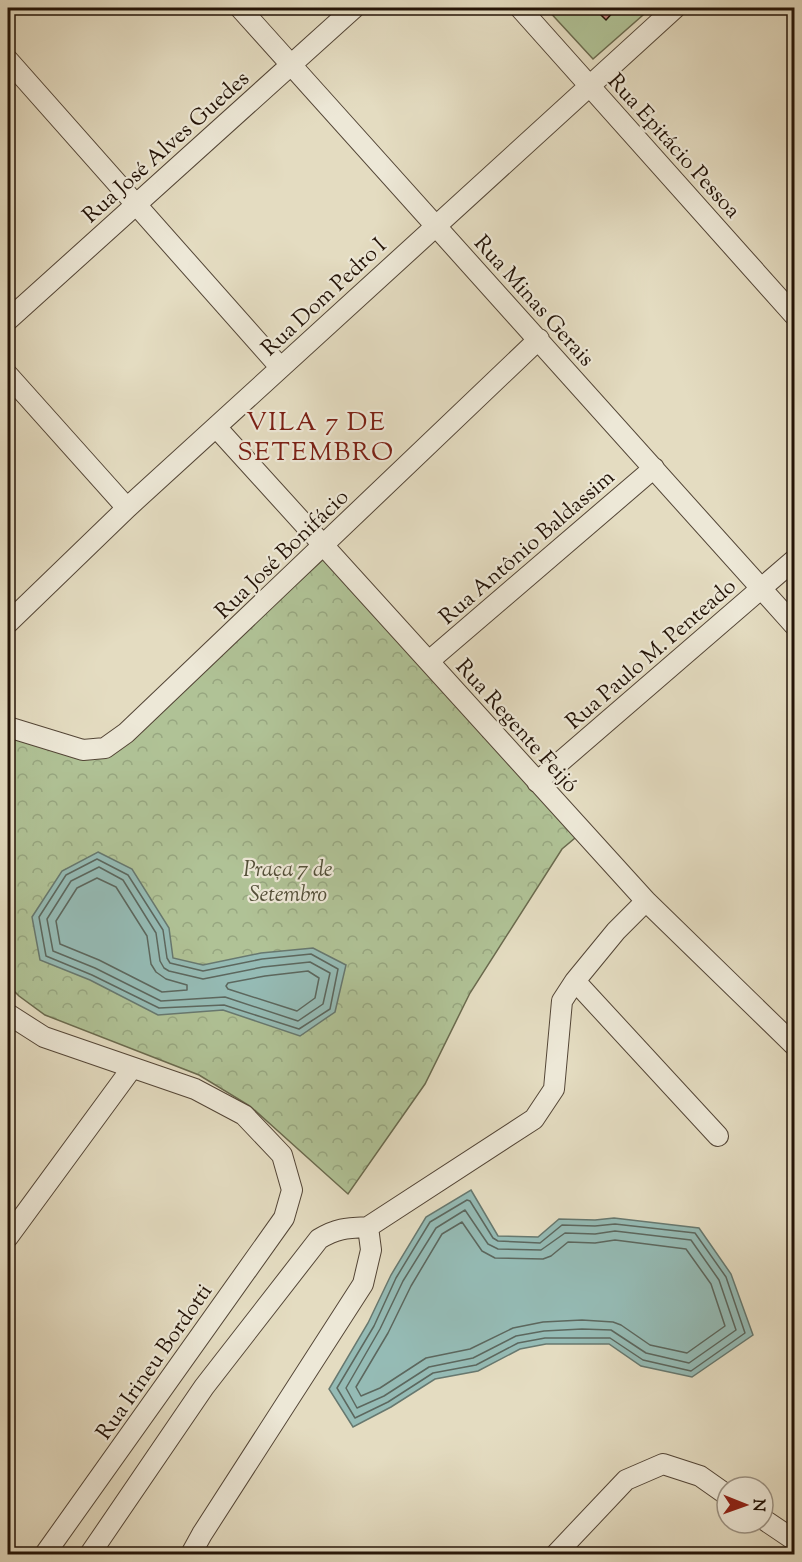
<svg xmlns="http://www.w3.org/2000/svg" width="802" height="1562" font-family="'Sorts Mill Goudy',serif">
	<style>
		.park { fill: url(#park-crowns); stroke: #6a6a4e; stroke-width: 1.5 }
		.pitch { fill: #b0c296; stroke: #6a6a4e; stroke-width: 1.5 }
		.water { fill: #95bbb5; stroke: #67786f; stroke-width: 1.5 }
		.lines { fill: none; stroke-linecap: round; stroke-linejoin: round }
		.shore { stroke: #5c675e; stroke-width: 1.5 }
		.minor-casing { stroke: #534536; stroke-width: 22 }
		.minor { stroke: #ede8d7; stroke-width: 20 }
		.wall { fill: #bf877f; stroke: #231307; stroke-width: 1.5 }
		.labels { text-anchor: middle; stroke-width: 4.5; stroke-linejoin: round; paint-order: stroke }
		.street-label { font-size: 22px; fill: #231307; stroke: #ede8d7 }
		.park-label { font-size: 22px; font-style: italic; fill: #545039; stroke: #ede8d7 }
		.quarter-label { font-size: 26px; letter-spacing: 1.5px; fill: #7a1f14; stroke: #ede8d7 }
	</style>
	<defs>
		<pattern id="park-crowns" width="20" height="18" patternUnits="userSpaceOnUse" patternTransform="scale(1.5)"><rect width="20" height="18" fill="#b0c296"/><path d="M2 6a3 3 0 1 1 6 0M12 15a3 3 0 1 1 6 0" fill="none" stroke="#97a680"/></pattern>
	</defs>
	<rect width="100%" height="100%" fill="#e4dcc1"/>
	<filter id="stains"><feTurbulence type="fractalNoise" baseFrequency=".00333" numOctaves="4"/><feColorMatrix values="0 0 0 0 .2 0 0 0 0 .09 0 0 0 0 .02 0 0 0 .5 -.17"/></filter>
	<radialGradient id="worn" r=".72"><stop offset=".6" stop-color="#630" stop-opacity="0"/><stop offset="1" stop-color="#630" stop-opacity=".3"/></radialGradient>
	<path class="park" d="M327 556 581 833 562 849 470 993 425 1084 348 1194 250 1106 199 1075 45 1015 19 996 8 985V734L70 754 128 738Z"/>
	<path class="pitch" d="M546 8H651L593 59Z"/>
	<path class="water" d="M98 852 132 869 169 928 173 958 203 965 261 953 313 948 346 965 335 1012 300 1036 223 1010 158 1015 90 980 40 960 32 917 62 871Z
		M471 1190 498 1236 538 1237 559 1219 595 1220 614 1218 699 1228 731 1274 753 1335 692 1377 641 1366 609 1344H546L520 1349 478 1371 435 1379 391 1407 353 1427 329 1389 368 1323 391 1275 426 1217Z"/>
	<g class="lines">
		<path class="shore" d="M97 859 128 875 163 930 167 958 170 963 203 971 262 959 311 954 338 969 330 1009 299 1029 224 1005 159 1008 92 975 46 956 39 917 66 875Z
			M99 867 123 880 156 933 160 961 164 968 169 971 203 979 263 967 310 962 330 973 323 1004 298 1021 225 997 161 1001 95 968 53 951 47 919 71 881Z
			M97 878 116 887 147 936 151 964 156 972 166 979 187 985V990L162 992 99 960 60 944 56 921 77 888Z
			M308 971 319 978 315 998 297 1011 228 989 226 986 228 983 265 976Z
			M467 1200 470 1201 493 1238 498 1241 540 1243 562 1225 595 1226 615 1224 695 1233 726 1277 745 1333 691 1371 643 1360 610 1338H545L518 1343 476 1365 433 1373 388 1402 355 1418 337 1388 374 1326 396 1278 430 1222Z
			M465 1210 488 1244 498 1249 541 1250 565 1233 595 1234 615 1231 691 1240 719 1280 736 1330 689 1363 646 1353 611 1330 582 1329 544 1331 516 1336 473 1358 429 1367 384 1396 357 1408 346 1388 380 1329 403 1281 436 1228Z
			M462 1222 482 1251 495 1258 543 1259 551 1256 568 1242 595 1243 615 1240 686 1249 711 1284 725 1326 687 1353 650 1345 621 1325 613 1322 582 1320 543 1322 513 1328 470 1349 426 1358 380 1388 361 1396 356 1387 388 1333 411 1286 442 1234Z"/>
		<defs>
			<path id="minor" d="M240 8 794 625
				M520 8 794 315
				M8 60 280 367
				M8 320 354 8
				M8 375 127 508
				M216 427 646 901 794 1045
				M8 623 127 508 675 8
				M429 661 654 468
				M8 727 83 750 105 748 126 733 539 339
				M537 782 794 560
				M575 981 718 1136
				M8 1014 44 1037 195 1089 244 1115 282 1155 292 1190 284 1218 45 1554
				M8 1237 132 1068
				M763 1519 794 1540
				M90 1554 204 1387 319 1239C337 1228 347 1228 368 1227L534 1119 554 1089 562 1001 575 981 616 931 646 901
				M191 1554 202 1534 363 1284 371 1250 368 1227
				M556 1554 626 1480 663 1464 700 1476 727 1495"/>
		</defs>
		<use href="#minor" class="minor-casing"/>
		<use href="#minor" class="minor"/>
	</g>
	<path class="wall" d="M594 8H617L606 20Z"/>
	<g class="labels">
		<g class="street-label">
			<text transform="translate(675 145) rotate(48)" y="8">Rua Epitácio Pessoa</text>
			<text transform="translate(165 146) rotate(-42)" y="8">Rua José Alves Guedes</text>
			<text transform="translate(323 296) rotate(-43)" y="8">Rua Dom Pedro I</text>
			<text transform="translate(535 300) rotate(48)" y="8">Rua Minas Gerais</text>
			<text transform="translate(526 546) rotate(-41)" y="8">Rua Antônio Baldassim</text>
			<text transform="translate(281 553) rotate(-44)" y="8">Rua José Bonifácio</text>
			<text transform="translate(650 653) rotate(-41)" y="8">Rua Paulo M. Penteado</text>
			<text transform="translate(518 725) rotate(48)" y="8">Rua Regente Feijó</text>
			<text transform="translate(153 1361) rotate(-55)" y="8">Rua Irineu Bordotti</text>
		</g>
		<g class="park-label">
			<text x="288" y="876">Praça 7 de<tspan x="288" dy="25">Setembro</tspan></text>
		</g>
		<g class="quarter-label">
			<text x="316" y="430">VILA 7 DE<tspan x="316" dy="30">SETEMBRO</tspan></text>
		</g>
	</g>
	<rect width="802" height="1562" fill="none" stroke="#e4dcc1" stroke-width="30"/>
	<rect x="9" y="9" width="784" height="1544" fill="none" stroke="#231307" stroke-width="3"/>
	<rect x="15" y="15" width="772" height="1532" fill="none" stroke="#231307" stroke-width="1.5"/>
	<g transform="translate(745 1505) rotate(91)"><circle r="28" fill="#ede8d7" stroke="#9c9384" stroke-width="1.5"/>
	<path d="M0-4.5L10 22L0 15L-10 22Z" fill="#8f2418"/>
	<text y="-9" font-size="16" font-weight="bold" text-anchor="middle" fill="#231307">N</text>
	</g>
	<rect width="100%" height="100%" filter="url(#stains)"/>
	<rect width="100%" height="100%" fill="url(#worn)"/>
</svg>
